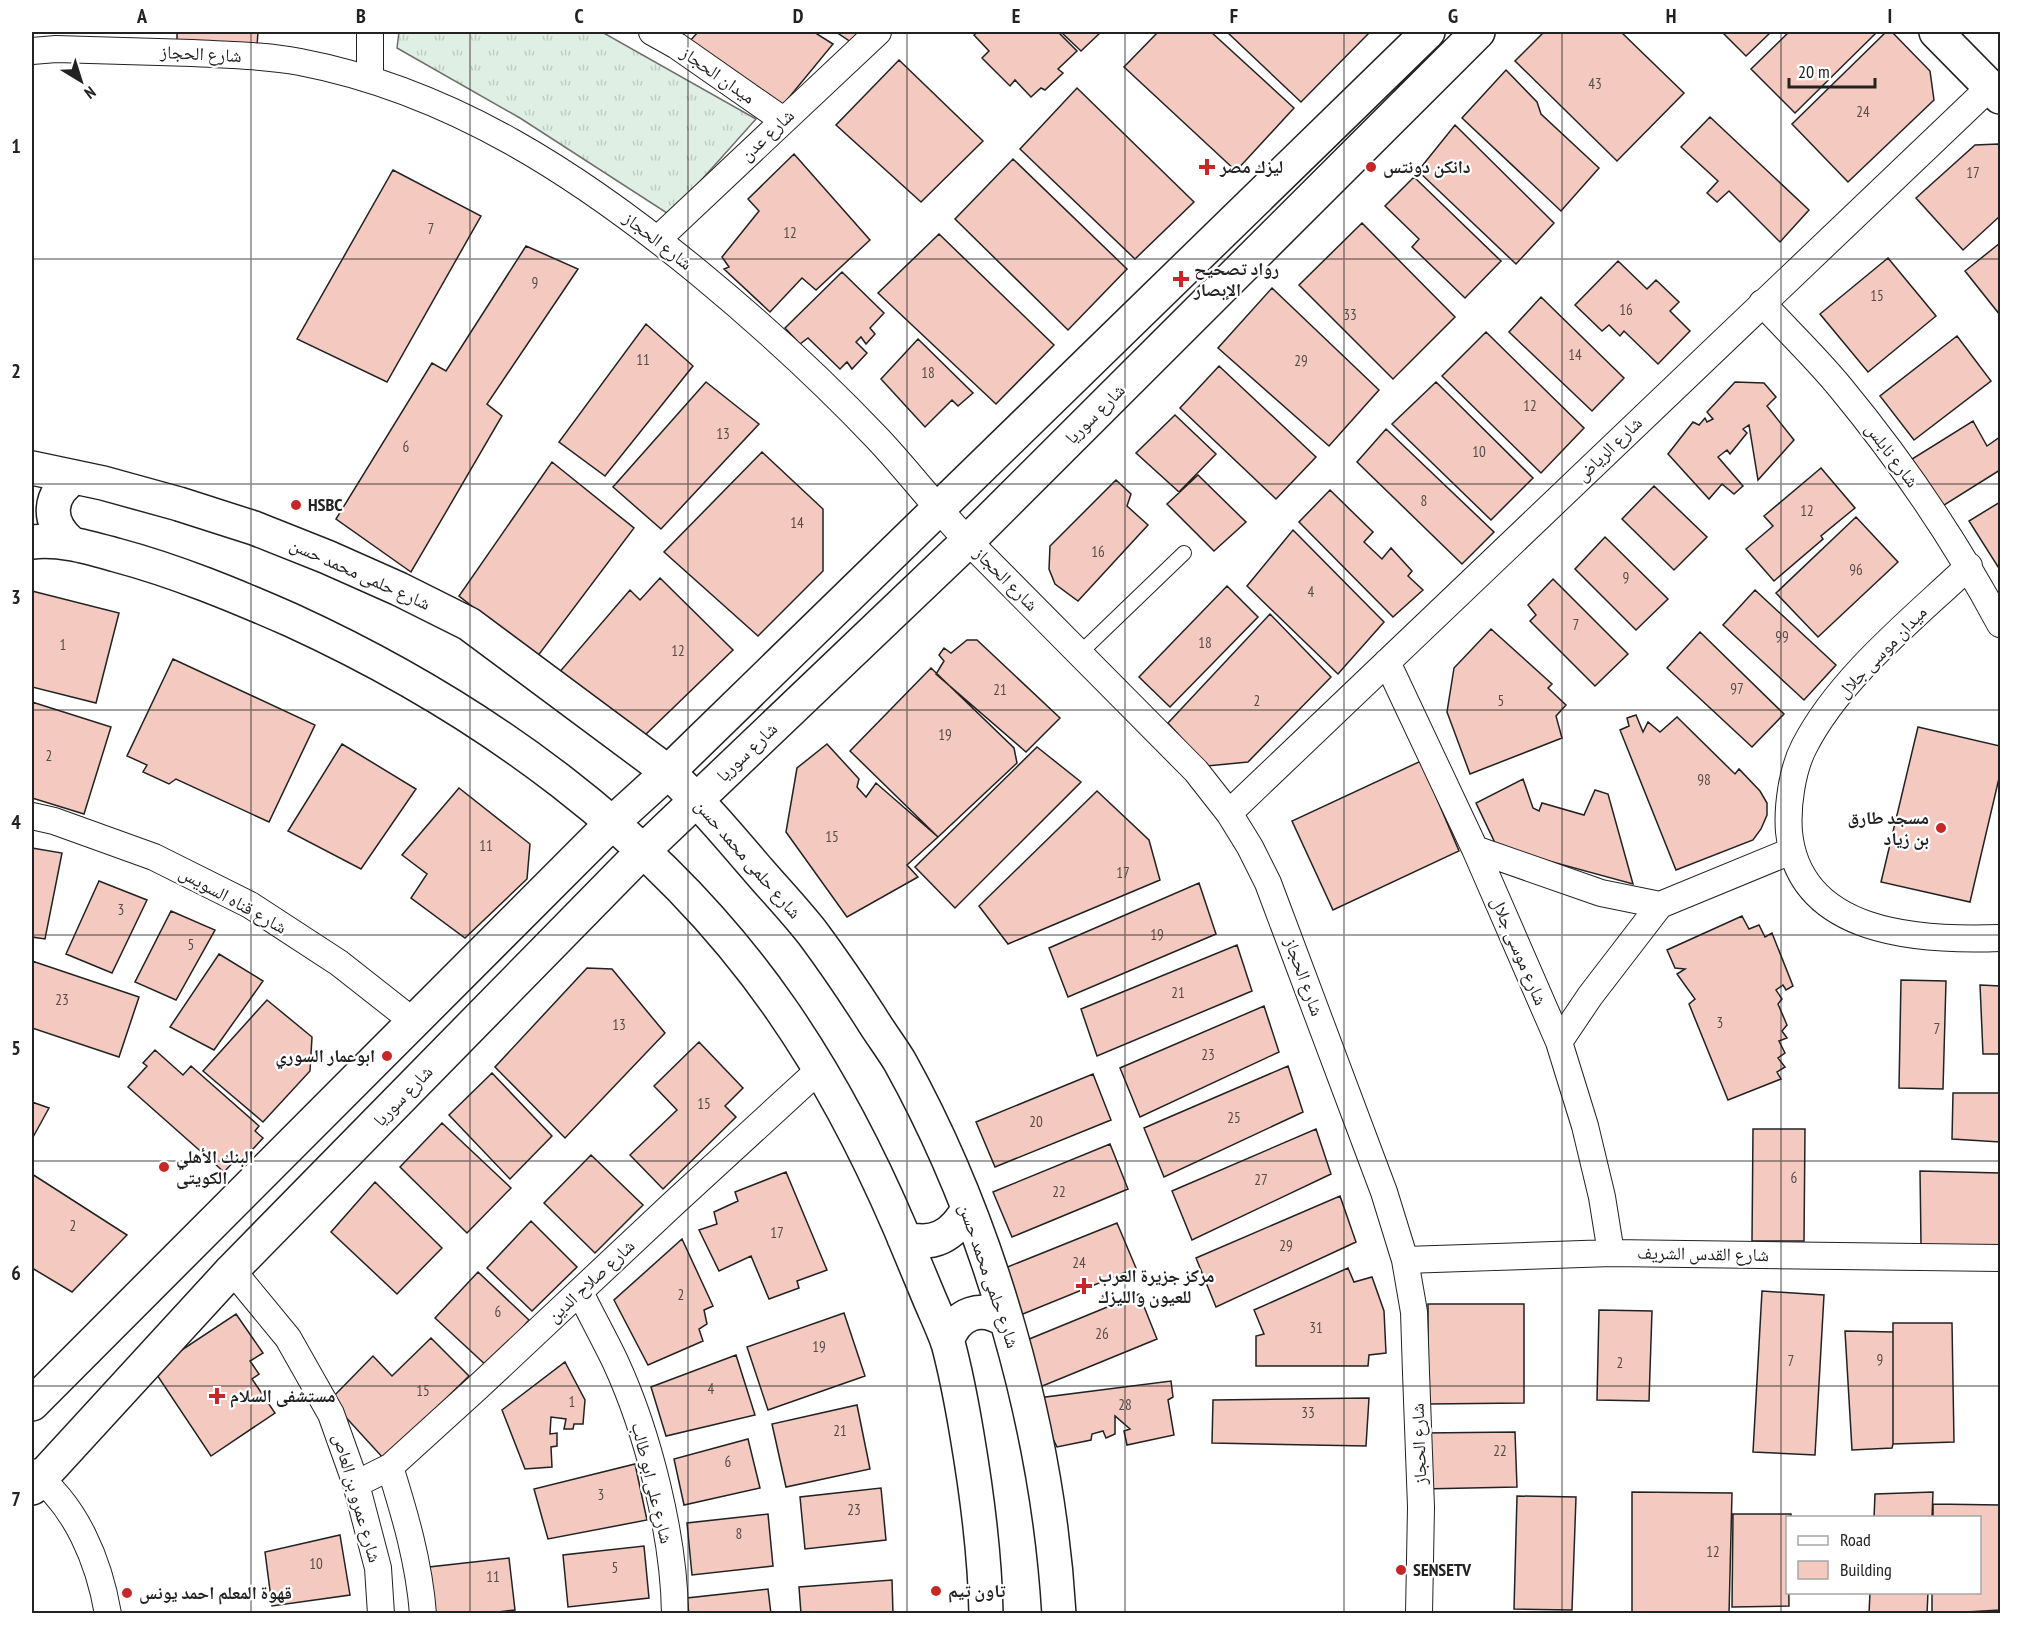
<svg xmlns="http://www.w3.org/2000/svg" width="2032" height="1645" font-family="'PT Sans Narrow','Noto Naskh Arabic',sans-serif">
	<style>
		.grass { fill: url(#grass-tufts); stroke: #6f6f6f; stroke-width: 1.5 }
		.building { fill: #f3c9c0; stroke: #222; stroke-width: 1.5 }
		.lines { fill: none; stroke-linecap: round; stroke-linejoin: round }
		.service-casing { stroke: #222; stroke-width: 16 }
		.minor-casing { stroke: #222; stroke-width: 28 }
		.tertiary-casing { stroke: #222; stroke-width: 36 }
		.service { stroke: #fff; stroke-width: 14 }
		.minor { stroke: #fff; stroke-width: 26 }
		.tertiary { stroke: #fff; stroke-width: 33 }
		.grid { fill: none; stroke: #222; stroke-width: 1.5; stroke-opacity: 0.55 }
		.poi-dot { fill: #c62828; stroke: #fff; stroke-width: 2 }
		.labels { text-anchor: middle; stroke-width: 4.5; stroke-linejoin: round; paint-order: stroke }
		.number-label { font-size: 15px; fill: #564c4a }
		.street-label { font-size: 18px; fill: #222; stroke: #fff }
		.poi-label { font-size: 18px; font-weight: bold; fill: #222; stroke: #fff; text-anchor: start }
		.neatline { fill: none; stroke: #222; stroke-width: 2 }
		.grid-label { font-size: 20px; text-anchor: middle; font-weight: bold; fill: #222 }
	</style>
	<defs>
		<pattern id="grass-tufts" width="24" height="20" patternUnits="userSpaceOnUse" patternTransform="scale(1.5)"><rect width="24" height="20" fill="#e0efe3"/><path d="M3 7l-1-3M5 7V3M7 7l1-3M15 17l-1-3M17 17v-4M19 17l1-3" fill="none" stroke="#c0cdc2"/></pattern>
	</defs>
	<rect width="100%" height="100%" fill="#fff"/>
	<path class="grass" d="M399 32H602L756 119 670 215 520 118 397 48Z"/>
	<path class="building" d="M177 32H258L257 46 177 40Z
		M698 32H814L833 44 782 106 689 42Z
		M836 32H860L851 42Z
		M978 32H1058L1077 51 1058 69 1063 73 1045 90 1041 88 1031 97 1015 80 1010 86 982 58 989 51 974 35Z
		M1061 32H1101L1081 51Z
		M1158 32H1211L1294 108 1236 171 1124 67Z
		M1227 32H1367L1369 33 1301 102Z
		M1544 32H1621L1684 93 1617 161 1515 61Z
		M1722 32H1771L1746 56Z
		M1789 32H1877L1795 113 1751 69Z
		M1886 32H1892L1930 71 1934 100 1848 182 1792 124Z
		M899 60 983 141 921 202 836 125Z
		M1506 70 1537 102 1541 114 1599 168 1561 211 1462 118Z
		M1077 88 1194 202 1135 259 1020 149Z
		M1710 117 1809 210 1780 242 1729 191 1717 202 1707 193 1718 181 1681 147Z
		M1455 125 1554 223 1516 264 1418 171Z
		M1998 144 2000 147V216L1963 250 1916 198 1975 145Z
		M794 154 870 240 816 290 802 278 770 312 724 269 729 267 722 257 759 211 748 199Z
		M1013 159 1127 269 1068 330 955 219Z
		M393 170 481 216 387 382 297 339Z
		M1414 177 1501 261 1465 298 1412 247 1419 239 1385 206Z
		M1362 223 1455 317 1393 379 1299 285Z
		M939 234 1054 345 996 404 878 293Z
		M2000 243V315L1965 271Z
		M526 246 578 269 487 404 502 416 411 572 336 519 432 363 446 371Z
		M1888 258 1936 316 1868 372 1820 314Z
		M1618 261 1647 289 1656 280 1679 302 1670 311 1690 331 1658 364 1624 331 1620 336 1609 325 1602 331 1575 305Z
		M842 272 884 313 870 328 875 334 866 344 861 337 856 342 867 353 852 369 847 362 840 369 808 338 800 344 785 328Z
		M1272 288 1379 390 1329 446 1218 348Z
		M1541 297 1624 378 1592 411 1509 332Z
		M646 324 693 366 605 476 559 442Z
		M1486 332 1584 428 1541 473 1442 376Z
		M1957 336 1991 381 1914 440 1880 396Z
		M918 339 973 393 958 406 952 400 925 427 881 379Z
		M1219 366 1316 457 1276 499 1180 408Z
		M706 382 759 424 661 529 613 487Z
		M1436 382 1533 478 1491 520 1392 424Z
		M1735 382 1764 383 1776 397 1767 406 1794 440 1758 480 1749 425 1743 429 1747 433 1730 454 1727 450 1718 457 1743 486 1734 494 1722 484 1709 499 1668 454 1693 422 1699 425 1705 418 1707 422 1713 419 1707 412Z
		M1175 415 1216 454 1179 492 1136 453Z
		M1973 421 1987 446 2000 437V470L1925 517 1896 469Z
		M1386 429 1494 532 1462 564 1357 462Z
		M762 452 823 509V571L758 636 664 552Z
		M552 462 634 528 537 657 459 596Z
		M1821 468 1855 508 1821 536 1823 539 1774 581 1746 549 1773 526 1764 516Z
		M1198 475 1246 522 1214 551 1167 504Z
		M1116 480 1131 494 1127 506 1148 525 1078 601 1055 584 1049 569 1050 546Z
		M1654 486 1707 537 1674 570 1622 519Z
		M1330 490 1373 532 1364 542 1382 559 1391 548 1412 571 1408 576 1423 590 1393 617 1299 522Z
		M2000 502V570L1969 521Z
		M1856 517 1898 562 1818 637 1776 593Z
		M1293 530 1384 622 1338 674 1247 586Z
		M1605 537 1668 599 1636 630 1575 569Z
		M660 578 733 650 644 736 557 675 630 590 640 600Z
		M1553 579 1628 654 1595 686 1530 621 1536 615 1528 605Z
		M1227 586 1258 617 1170 707 1139 677Z
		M1755 590 1836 665 1804 700 1723 625Z
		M32 591 119 613 96 703 32 687Z
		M1270 614 1331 677 1248 762 1207 766 1168 723Z
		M1491 629 1552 684 1548 688 1566 705 1556 716 1562 738 1470 774 1447 712 1454 668Z
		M1700 632 1784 714 1752 747 1667 668Z
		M967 640H977L1060 718 1026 752 936 674 944 661 939 655 944 648 951 653Z
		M173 659 315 725 269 822 176 779 169 784 143 772 147 765 127 756Z
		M931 668 1014 748 1017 763 938 837 850 751Z
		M32 702 111 727 84 814 32 798Z
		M1636 715 1643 732 1648 722 1660 732 1677 717 1735 774 1739 769 1760 791 1767 803V815L1761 829 1753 840 1676 870 1620 730 1629 726 1627 718Z
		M1918 727 2000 746V774L1970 902 1881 882Z
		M342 744 416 789 361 869 288 831Z
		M827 744 859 779 857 787 866 797 876 783 938 837 907 865 918 877 847 917 786 832 797 768Z
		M1037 747 1081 782 955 908 915 867Z
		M1421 761 1459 851 1333 910 1292 821Z
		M1523 779 1533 808 1539 811 1542 803 1584 815 1595 790 1608 794 1633 884 1497 847 1476 803Z
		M459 788 530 844 527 879 465 938 411 898 427 874 402 855Z
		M1097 791 1149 840 1160 880 1008 944 979 906Z
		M32 848 62 853 45 939 32 937Z
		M99 881 147 900 112 973 66 954Z
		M1199 883 1216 934 1068 997 1049 948Z
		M171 911 215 930 176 1000 135 982Z
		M1742 916 1749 929 1759 925 1765 937 1772 933 1793 986 1786 990 1783 985 1776 990 1782 999 1778 1004 1787 1025 1782 1031 1787 1038 1779 1041 1785 1053 1778 1058 1785 1067 1777 1072 1781 1079 1728 1100 1689 1004 1695 999 1677 974 1685 969 1675 968 1667 950Z
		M1237 945 1252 991 1097 1056 1081 1009Z
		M219 954 263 981 214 1050 170 1027Z
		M32 961 139 997 119 1057 32 1028Z
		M587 968 612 969 665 1033 565 1138 495 1067Z
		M1901 980 1946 981 1943 1089 1899 1088Z
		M1980 985 2000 986V1054H1983Z
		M267 1000 312 1037 310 1071 263 1122 203 1071Z
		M1264 1006 1279 1052 1140 1117 1120 1068Z
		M699 1042 743 1088 725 1106 736 1117 663 1189 630 1155 677 1110 654 1086Z
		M155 1050 183 1075 191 1066 259 1126 255 1131 263 1138 241 1162 237 1158 224 1172 128 1087 147 1066 143 1063Z
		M1288 1066 1303 1112 1164 1177 1144 1128Z
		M492 1073 552 1136 510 1179 449 1115Z
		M1093 1074 1111 1120 995 1167 976 1122Z
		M1953 1093H2000V1142L1952 1139Z
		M32 1102 49 1108 32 1139Z
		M442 1123 511 1188 467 1233 400 1167Z
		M1316 1129 1331 1174 1192 1240 1172 1191Z
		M1753 1129H1805L1804 1241H1752Z
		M1110 1144 1128 1189 1012 1237 993 1192Z
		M591 1155 643 1205 595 1253 544 1203Z
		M1920 1171 2000 1173V1250L1921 1245Z
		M786 1172 827 1270 797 1281 799 1288 769 1299 751 1256 719 1271 699 1230 717 1224 714 1212 738 1201 735 1192Z
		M32 1174 127 1235 72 1292 32 1268Z
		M375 1182 442 1248 397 1294 331 1232Z
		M1340 1196 1356 1242 1216 1307 1196 1258Z
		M531 1221 577 1267 532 1311 487 1268Z
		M1117 1223 1136 1268 1018 1316 1000 1270Z
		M682 1239 713 1306 704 1310 707 1324 699 1329 703 1341 648 1365 614 1300Z
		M1348 1268 1354 1282 1372 1277 1384 1311 1386 1353 1369 1355 1368 1366H1256V1336L1264 1334 1254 1310Z
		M478 1272 529 1320 488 1367 435 1318Z
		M1762 1291 1824 1295 1815 1455 1753 1452Z
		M1139 1294 1157 1339 1040 1387 1022 1342Z
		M1428 1304H1524V1403L1428 1404Z
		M1599 1310 1652 1311 1649 1401 1597 1400Z
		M844 1313 865 1376 768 1410 747 1347Z
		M236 1314 263 1353 250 1361 259 1374 252 1379 275 1413 211 1456 153 1369Z
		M1893 1323H1952L1954 1442 1893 1444Z
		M1845 1331 1893 1332V1444L1892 1448 1852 1450Z
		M431 1338 469 1376 384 1459 330 1400 373 1356 392 1376Z
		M736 1355 755 1415 666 1436 651 1387Z
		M565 1362 585 1400 583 1424H574L573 1429H564L566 1419 551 1417 550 1434 557 1433V1446L551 1447 552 1467 525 1469 502 1410Z
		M1171 1381 1173 1397 1168 1400 1174 1435 1127 1445 1124 1431 1130 1429 1115 1416V1434L1106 1438 1103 1431 1092 1434 1091 1440 1057 1447 1054 1441 1046 1444 1038 1398Z
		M1369 1398 1366 1446 1212 1443 1213 1400Z
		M857 1405 870 1469 786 1487 772 1424Z
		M1515 1432 1517 1487 1422 1489 1423 1433Z
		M748 1439 760 1488 684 1505 674 1459Z
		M635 1464 647 1520 548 1539 534 1489Z
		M881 1488 886 1540 805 1549 800 1497Z
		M1632 1492 1732 1493 1729 1614H1632Z
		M1933 1492 1932 1518H1874L1875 1494Z
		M1517 1496 1576 1497 1572 1610 1514 1609Z
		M1933 1504 2000 1505V1610L1932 1614V1592H1980V1518H1933Z
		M768 1514 773 1566 692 1575 687 1523Z
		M1733 1514H1791V1518H1788L1789 1606 1732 1607Z
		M340 1535 350 1595 272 1606 265 1552Z
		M644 1546 649 1598 568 1607 563 1555Z
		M509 1558 515 1610 482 1614H433L429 1567Z
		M892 1580 893 1614H801L799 1587Z
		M768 1589 771 1614H689L687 1598Z
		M1870 1592H1928L1927 1614H1869Z"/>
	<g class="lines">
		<defs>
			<path id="service" d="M1080 653 1184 553"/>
			<path id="minor" d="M652 32 677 46 783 120
				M32 51 56 49C101 50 147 52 192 53 227 55 265 55 300 62 452 91 581 176 699 273 762 325 822 380 878 439 909 472 936 508 968 541L1196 771 1229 813 1250 847 1268 883 1384 1192 1405 1260 1414 1312 1416 1373 1421 1507 1419 1614
				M370 78V32
				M658 239 878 32
				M1762 303C1788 331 1816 358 1840 387 1902 462 1954 538 2000 624
				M1969 566C1913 619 1839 678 1804 747 1792 770 1787 807 1789 832 1799 935 1920 941 2000 938
				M1387 662 1475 849 1559 1042 1585 1126 1602 1197 1611 1253
				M1229 813 1990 87
				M32 816 54 821 154 857 250 905 339 963 414 1022
				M1475 849 1601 893 1660 905
				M1559 1042 1590 996 1660 905 1791 851
				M1405 1260 1611 1253 2000 1258
				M232 1270 288 1338 331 1414 356 1484 378 1568 381 1614
				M580 1292C591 1315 604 1338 615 1361 648 1432 674 1535 675 1614
				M390 1467C405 1515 419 1562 423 1614
				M32 1472C76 1505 99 1561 108 1614
				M356 1484 390 1467 477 1388 674 1203 820 1069"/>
			<path id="tertiary" d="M1936 32 2000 97
				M32 468 103 483 179 504 254 528 327 557 399 589 469 624 668 772C701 803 729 836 758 870 777 892 797 913 814 935 834 962 853 990 871 1018 880 1033 891 1047 900 1062 990 1224 1048 1429 1059 1614
				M32 542C61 539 87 547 116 555 176 571 234 595 291 620 481 707 661 836 781 1009 829 1078 867 1151 900 1228 910 1252 920 1276 930 1300 936 1314 943 1329 948 1343 956 1373 962 1405 967 1435 977 1494 985 1554 986 1614
				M70 542C46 522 48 494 75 477
				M904 1238C933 1247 953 1236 968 1209
				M947 1341C957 1313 981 1304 1006 1321
				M32 1404 612 823 668 772 1428 32
				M32 1488 232 1270 643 851 968 541 1478 32"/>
		</defs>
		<use href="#service" class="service-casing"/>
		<use href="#minor" class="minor-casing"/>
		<use href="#tertiary" class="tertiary-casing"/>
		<use href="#service" class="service"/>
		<use href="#minor" class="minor"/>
		<use href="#tertiary" class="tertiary"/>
	</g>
	<path class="grid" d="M251 32V1614M470 32V1614M688 32V1614M907 32V1614M1125 32V1614M1344 32V1614M1562 32V1614M1781 32V1614M32 259H2000M32 484H2000M32 710H2000M32 935H2000M32 1161H2000M32 1386H2000"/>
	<g class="poi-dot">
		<path d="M1204 158h6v6h6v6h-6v6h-6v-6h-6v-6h6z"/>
		<circle cx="1371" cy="167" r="6"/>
		<path d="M1178 270h6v6h6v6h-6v6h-6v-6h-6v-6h6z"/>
		<circle cx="296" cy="505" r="6"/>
		<circle cx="1941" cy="828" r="6"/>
		<circle cx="387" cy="1056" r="6"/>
		<circle cx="164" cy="1167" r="6"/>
		<path d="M1081 1277h6v6h6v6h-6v6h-6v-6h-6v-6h6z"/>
		<path d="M214 1387h6v6h6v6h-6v6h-6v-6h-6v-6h6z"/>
		<circle cx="1401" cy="1570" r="6"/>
		<circle cx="936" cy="1591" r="6"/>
		<circle cx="127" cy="1593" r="6"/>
	</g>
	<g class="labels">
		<g class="number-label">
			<text x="1595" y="89">43</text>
			<text x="1863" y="117">24</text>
			<text x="1973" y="178">17</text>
			<text x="431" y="234">7</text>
			<text x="790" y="238">12</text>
			<text x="535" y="288">9</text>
			<text x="1877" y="301">15</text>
			<text x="1626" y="315">16</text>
			<text x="1350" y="320">33</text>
			<text x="1575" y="360">14</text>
			<text x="643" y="365">11</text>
			<text x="1301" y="366">29</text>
			<text x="928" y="378">18</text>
			<text x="1530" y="411">12</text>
			<text x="723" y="439">13</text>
			<text x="406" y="452">6</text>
			<text x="1479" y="457">10</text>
			<text x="1424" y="506">8</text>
			<text x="1807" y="516">12</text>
			<text x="797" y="528">14</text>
			<text x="1098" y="557">16</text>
			<text x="1856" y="575">96</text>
			<text x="1626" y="583">9</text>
			<text x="1311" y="597">4</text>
			<text x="1576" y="630">7</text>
			<text x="1782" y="642">99</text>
			<text x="1205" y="648">18</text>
			<text x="63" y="650">1</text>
			<text x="678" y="656">12</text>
			<text x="1737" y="694">97</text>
			<text x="1000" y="695">21</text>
			<text x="1257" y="706">2</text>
			<text x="1501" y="706">5</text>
			<text x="945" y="740">19</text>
			<text x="49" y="761">2</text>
			<text x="1704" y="785">98</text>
			<text x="832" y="842">15</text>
			<text x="486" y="851">11</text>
			<text x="1123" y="878">17</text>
			<text x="121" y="915">3</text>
			<text x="1157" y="940">19</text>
			<text x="191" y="950">5</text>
			<text x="1178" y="998">21</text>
			<text x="62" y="1005">23</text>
			<text x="1720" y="1028">3</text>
			<text x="619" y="1030">13</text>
			<text x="1937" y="1034">7</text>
			<text x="1208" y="1060">23</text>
			<text x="704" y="1109">15</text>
			<text x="1234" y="1123">25</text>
			<text x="1036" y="1127">20</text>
			<text x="1794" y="1183">6</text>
			<text x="1261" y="1185">27</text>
			<text x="1059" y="1197">22</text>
			<text x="73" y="1231">2</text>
			<text x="777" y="1238">17</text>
			<text x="1286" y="1251">29</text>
			<text x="1079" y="1268">24</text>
			<text x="681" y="1300">2</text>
			<text x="498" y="1317">6</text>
			<text x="1316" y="1333">31</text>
			<text x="1102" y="1339">26</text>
			<text x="819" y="1352">19</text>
			<text x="1880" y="1365">9</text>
			<text x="1791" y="1366">7</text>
			<text x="1620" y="1368">2</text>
			<text x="711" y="1394">4</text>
			<text x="423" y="1396">15</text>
			<text x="572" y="1407">1</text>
			<text x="1125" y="1410">28</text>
			<text x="1308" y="1418">33</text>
			<text x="840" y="1436">21</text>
			<text x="1500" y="1456">22</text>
			<text x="728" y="1467">6</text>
			<text x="601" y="1500">3</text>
			<text x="854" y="1515">23</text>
			<text x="739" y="1539">8</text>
			<text x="1713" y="1557">12</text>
			<text x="316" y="1569">10</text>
			<text x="615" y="1573">5</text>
			<text x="493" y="1582">11</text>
		</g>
		<g class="street-label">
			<text transform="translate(201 54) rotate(3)" y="6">شارع الحجاز</text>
			<text transform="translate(718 75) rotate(35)" y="6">ميدان الحجاز</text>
			<text transform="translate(767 135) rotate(-43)" y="6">شارع عدن</text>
			<text transform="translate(658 241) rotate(38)" y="6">شارع الحجاز</text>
			<text transform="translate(1095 414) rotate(-45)" y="6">شارع سوريا</text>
			<text transform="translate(1609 449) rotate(-44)" y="6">شارع الرياض</text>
			<text transform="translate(1892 455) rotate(53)" y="6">شارع نابلس</text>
			<text transform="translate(360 574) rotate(24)" y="6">شارع حلمى محمد حسن</text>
			<text transform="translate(1006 579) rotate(45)" y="6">شارع الحجاز</text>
			<text transform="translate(1882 652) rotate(-46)" y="6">ميدان موسى جلال</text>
			<text transform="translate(747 752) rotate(-44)" y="6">شارع سوريا</text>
			<text transform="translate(748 859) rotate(49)" y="6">شارع حلمى محمد حسن</text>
			<text transform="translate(233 900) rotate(29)" y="6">شارع قناه السويس</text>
			<text transform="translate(1519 951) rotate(67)" y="6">شارع موسى جلال</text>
			<text transform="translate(1304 977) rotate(70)" y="6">شارع الحجاز</text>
			<text transform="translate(403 1096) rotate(-46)" y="6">شارع سوريا</text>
			<text transform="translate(1703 1254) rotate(1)" y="6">شارع القدس الشريف</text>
			<text transform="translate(989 1276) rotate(71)" y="6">شارع حلمى محمد حسن</text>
			<text transform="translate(591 1281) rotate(-43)" y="6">شارع صلاح الدين</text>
			<text transform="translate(1419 1444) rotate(-92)" y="6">شارع الحجاز</text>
			<text transform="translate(652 1483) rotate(76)" y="6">شارع على ابو طالب</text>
			<text transform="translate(357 1498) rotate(74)" y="6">شارع عمرو بن العاص</text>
		</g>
		<g class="poi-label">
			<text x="1220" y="173">ليزك مصر</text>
			<text x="1383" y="173">دانكن دونتس</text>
			<text x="1194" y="275">رواد تصحيح<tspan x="1194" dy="21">الإبصار</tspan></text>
			<text x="308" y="511">HSBC</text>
			<text x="1929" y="824" text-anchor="end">مسجد طارق<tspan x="1929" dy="21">بن زياد</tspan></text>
			<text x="375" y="1062" text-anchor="end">ابوعمار السوري</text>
			<text x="176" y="1163">البنك الأهلي<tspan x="176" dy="21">الكويتى</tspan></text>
			<text x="1098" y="1282">مركز جزيرة العرب<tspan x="1098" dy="21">للعيون والليزك</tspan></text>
			<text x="230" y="1402">مستشفى السلام</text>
			<text x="1413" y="1576">SENSETV</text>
			<text x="948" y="1597">تاون تيم</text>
			<text x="139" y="1599">قهوة المعلم احمد يونس</text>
		</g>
	</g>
	<rect width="2032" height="1645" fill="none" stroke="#ffffff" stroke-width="66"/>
	<rect x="1786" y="1516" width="195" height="78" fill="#ffffff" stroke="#a7a7a7" stroke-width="1.5"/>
	<rect x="1798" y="1536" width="30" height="9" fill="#ffffff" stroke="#a7a7a7" stroke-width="1.5"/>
	<text x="1840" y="1546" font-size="18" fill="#222222">Road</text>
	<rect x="1798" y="1561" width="30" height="18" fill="#f3c9c0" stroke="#a7a7a7" stroke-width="1.5"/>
	<text x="1840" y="1576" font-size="18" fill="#222222">Building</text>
	<g transform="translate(81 81) rotate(142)" stroke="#ffffff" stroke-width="4.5" paint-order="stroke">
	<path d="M0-4.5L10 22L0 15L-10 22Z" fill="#222222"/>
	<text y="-9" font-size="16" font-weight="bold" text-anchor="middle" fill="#222222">N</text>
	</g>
	<path d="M1789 78v9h86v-9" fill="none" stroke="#222222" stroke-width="3"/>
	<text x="1798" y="78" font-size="18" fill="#222222" stroke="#ffffff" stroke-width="4.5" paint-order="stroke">20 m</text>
	<rect x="33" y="33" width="1966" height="1579" class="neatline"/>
	<g class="grid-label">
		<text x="142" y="23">A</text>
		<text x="361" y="23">B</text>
		<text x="579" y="23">C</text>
		<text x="798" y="23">D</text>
		<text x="1016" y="23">E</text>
		<text x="1234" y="23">F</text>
		<text x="1453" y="23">G</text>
		<text x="1671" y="23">H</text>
		<text x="1890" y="23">I</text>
		<text x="16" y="153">1</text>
		<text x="16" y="378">2</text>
		<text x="16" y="604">3</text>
		<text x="16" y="829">4</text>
		<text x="16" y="1055">5</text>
		<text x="16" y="1280">6</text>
		<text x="16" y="1506">7</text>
	</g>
</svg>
